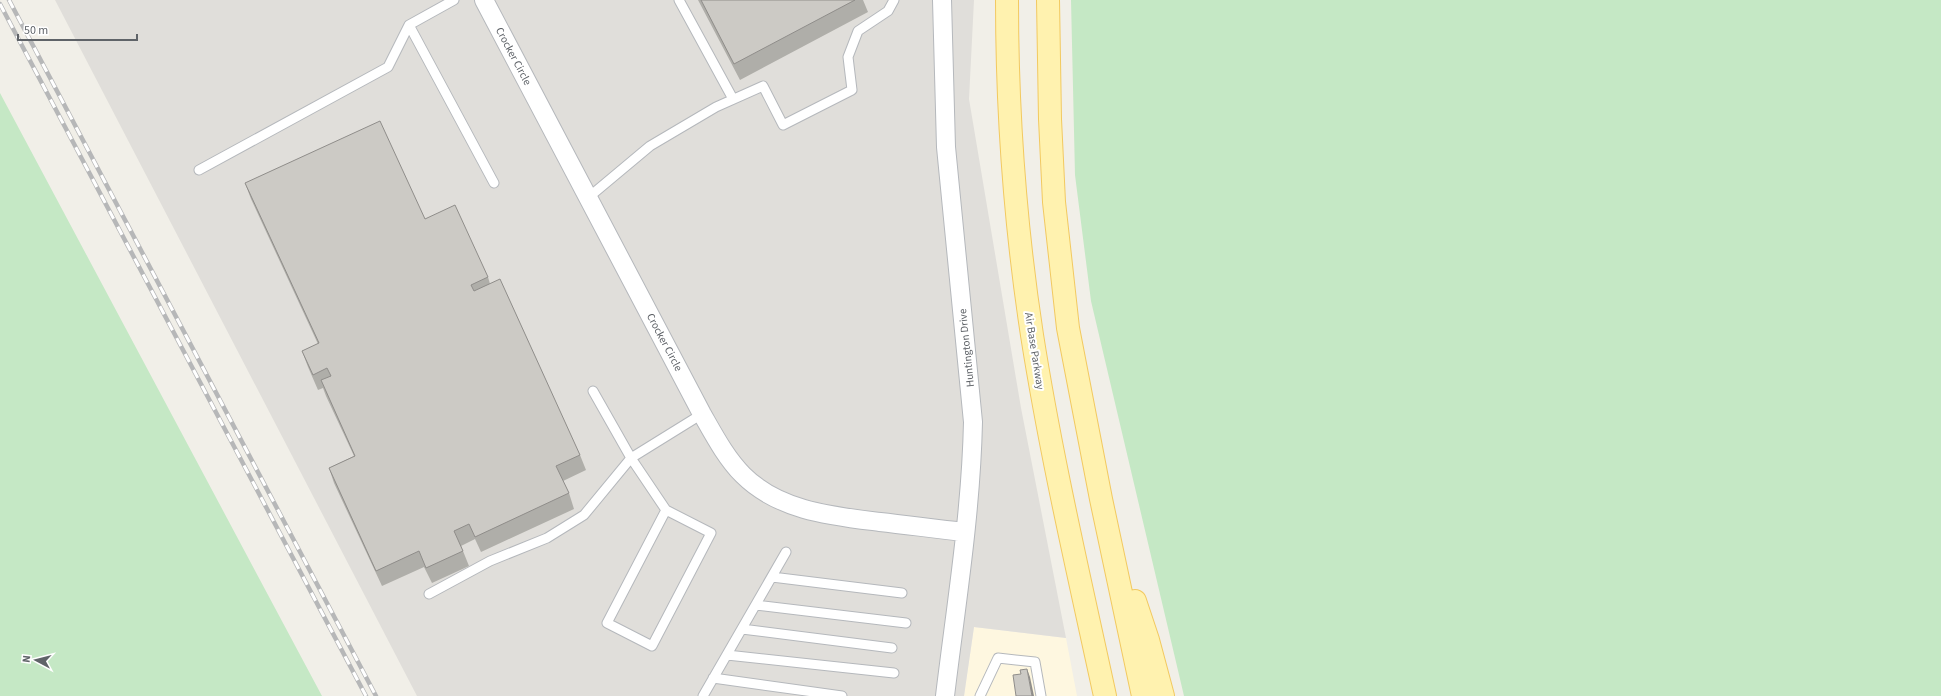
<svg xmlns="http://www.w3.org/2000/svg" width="1941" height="696" font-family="'Source Sans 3',sans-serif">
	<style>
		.commercial { fill: #fef7e0 }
		.industrial { fill: #e0deda }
		.green { fill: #c5e8c5 }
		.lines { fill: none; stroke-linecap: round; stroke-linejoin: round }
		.service-casing { stroke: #b5b8bc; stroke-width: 11 }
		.minor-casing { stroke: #b5b8bc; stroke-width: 20 }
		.primary-casing { stroke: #f2c960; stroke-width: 24 }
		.service { stroke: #fff; stroke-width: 9 }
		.minor { stroke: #fff; stroke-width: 18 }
		.primary { stroke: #fff2af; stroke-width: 22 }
		.rail-casing { stroke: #b6b7b8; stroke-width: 4.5 }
		.rail { stroke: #fff; stroke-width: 3; stroke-dasharray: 9; stroke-linecap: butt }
		.wall { fill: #afaea9 }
		.shaded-wall { fill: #8f8d8a }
		.building { fill: #cccac5; stroke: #8f8d8a }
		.labels { text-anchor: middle; stroke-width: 4; stroke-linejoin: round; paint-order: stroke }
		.street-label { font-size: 11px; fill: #5f6368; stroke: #fff }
	</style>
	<rect width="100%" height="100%" fill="#f1efe8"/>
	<path class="commercial" d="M974 627 1066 638 1077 696H964Z"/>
	<path class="industrial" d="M55 0H974L969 99 1021 408 1066 638 974 627 964 696H417Z"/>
	<path class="green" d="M1071 0H1941V696H1184L1091 301 1075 175Z
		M0 93 322 696H0Z"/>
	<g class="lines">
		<defs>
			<path id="service" d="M454 0 409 25 494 183
				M679 0 733 99
				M199 170 388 67 409 25
				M589 197 650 146 716 107 763 86 783 125 852 90 848 57 858 31 888 11 894 0
				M593 391 631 458 702 414
				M772 577 902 593
				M429 594 490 561 547 538 584 515 631 458 666 510 711 533 652 646 607 623 666 510
				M756 605 906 623
				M742 629 892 648
				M727 655 894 673
				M713 678 842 696
				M703 696 786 552
				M980 696 998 658 1035 662 1041 696"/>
			<path id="minor" d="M484 0 702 414C714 435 726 458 743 475 779 511 832 516 880 522 908 525 936 529 965 532
				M942 0 946 147 973 422C971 514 956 605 945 696"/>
			<path id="primary" d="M1007 0C1007 112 1015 224 1032 335 1051 456 1079 576 1105 696
				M1048 0 1050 119 1054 202 1068 328 1101 499 1143 696
				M1135 601 1148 640 1163 696"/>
		</defs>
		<use href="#service" class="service-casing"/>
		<use href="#minor" class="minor-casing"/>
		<use href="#primary" class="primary-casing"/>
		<use href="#service" class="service"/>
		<use href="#minor" class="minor"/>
		<use href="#primary" class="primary"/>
		<defs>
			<path id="rail" d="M9 0 376 696
				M0 4 366 696"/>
		</defs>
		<use href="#rail" class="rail-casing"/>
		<use href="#rail" class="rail"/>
	</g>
	<path class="wall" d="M698 0H863L868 12 740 80Z
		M245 183 425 219 488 277 490 284 580 455 586 470 563 481 569 493 574 509 481 552 475 539 461 546 469 566 432 583 424 567 382 586 334 483 329 468 354 456 326 396 323 388 318 390 308 367 302 351 318 344 251 199Z"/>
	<path class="shaded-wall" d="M1027 669 1030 677 1034 696H1032Z"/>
	<path class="building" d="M701 0H855L734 64Z
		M380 121 425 219 455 205 488 277 471 285 474 291 500 279 580 455 556 466 569 493 475 537 469 524 454 531 463 551 426 568 419 551 376 571 329 468 355 456 321 380 331 376 327 368 313 375 302 351 319 343 245 183Z
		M1027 669 1032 696H1016L1013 675 1021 674 1020 670Z"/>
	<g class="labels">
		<g class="street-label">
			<text transform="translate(514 56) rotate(62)" y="4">Crocker Circle</text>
			<text transform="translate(665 342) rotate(62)" y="4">Crocker Circle</text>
			<text transform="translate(966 348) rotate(-96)" y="4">Huntington Drive</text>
			<text transform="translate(1035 351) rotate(81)" y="4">Air Base Parkway</text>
		</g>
	</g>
	<g transform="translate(36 660) rotate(277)" stroke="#ffffff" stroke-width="3" paint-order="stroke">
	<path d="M0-3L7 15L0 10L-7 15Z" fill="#5f6368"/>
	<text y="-6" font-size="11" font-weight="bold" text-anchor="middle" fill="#5f6368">N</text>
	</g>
	<path d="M18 34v6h119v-6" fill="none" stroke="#5f6368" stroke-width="2"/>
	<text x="24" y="34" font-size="12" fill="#5f6368" stroke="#ffffff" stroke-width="3" paint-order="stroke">50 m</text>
</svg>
